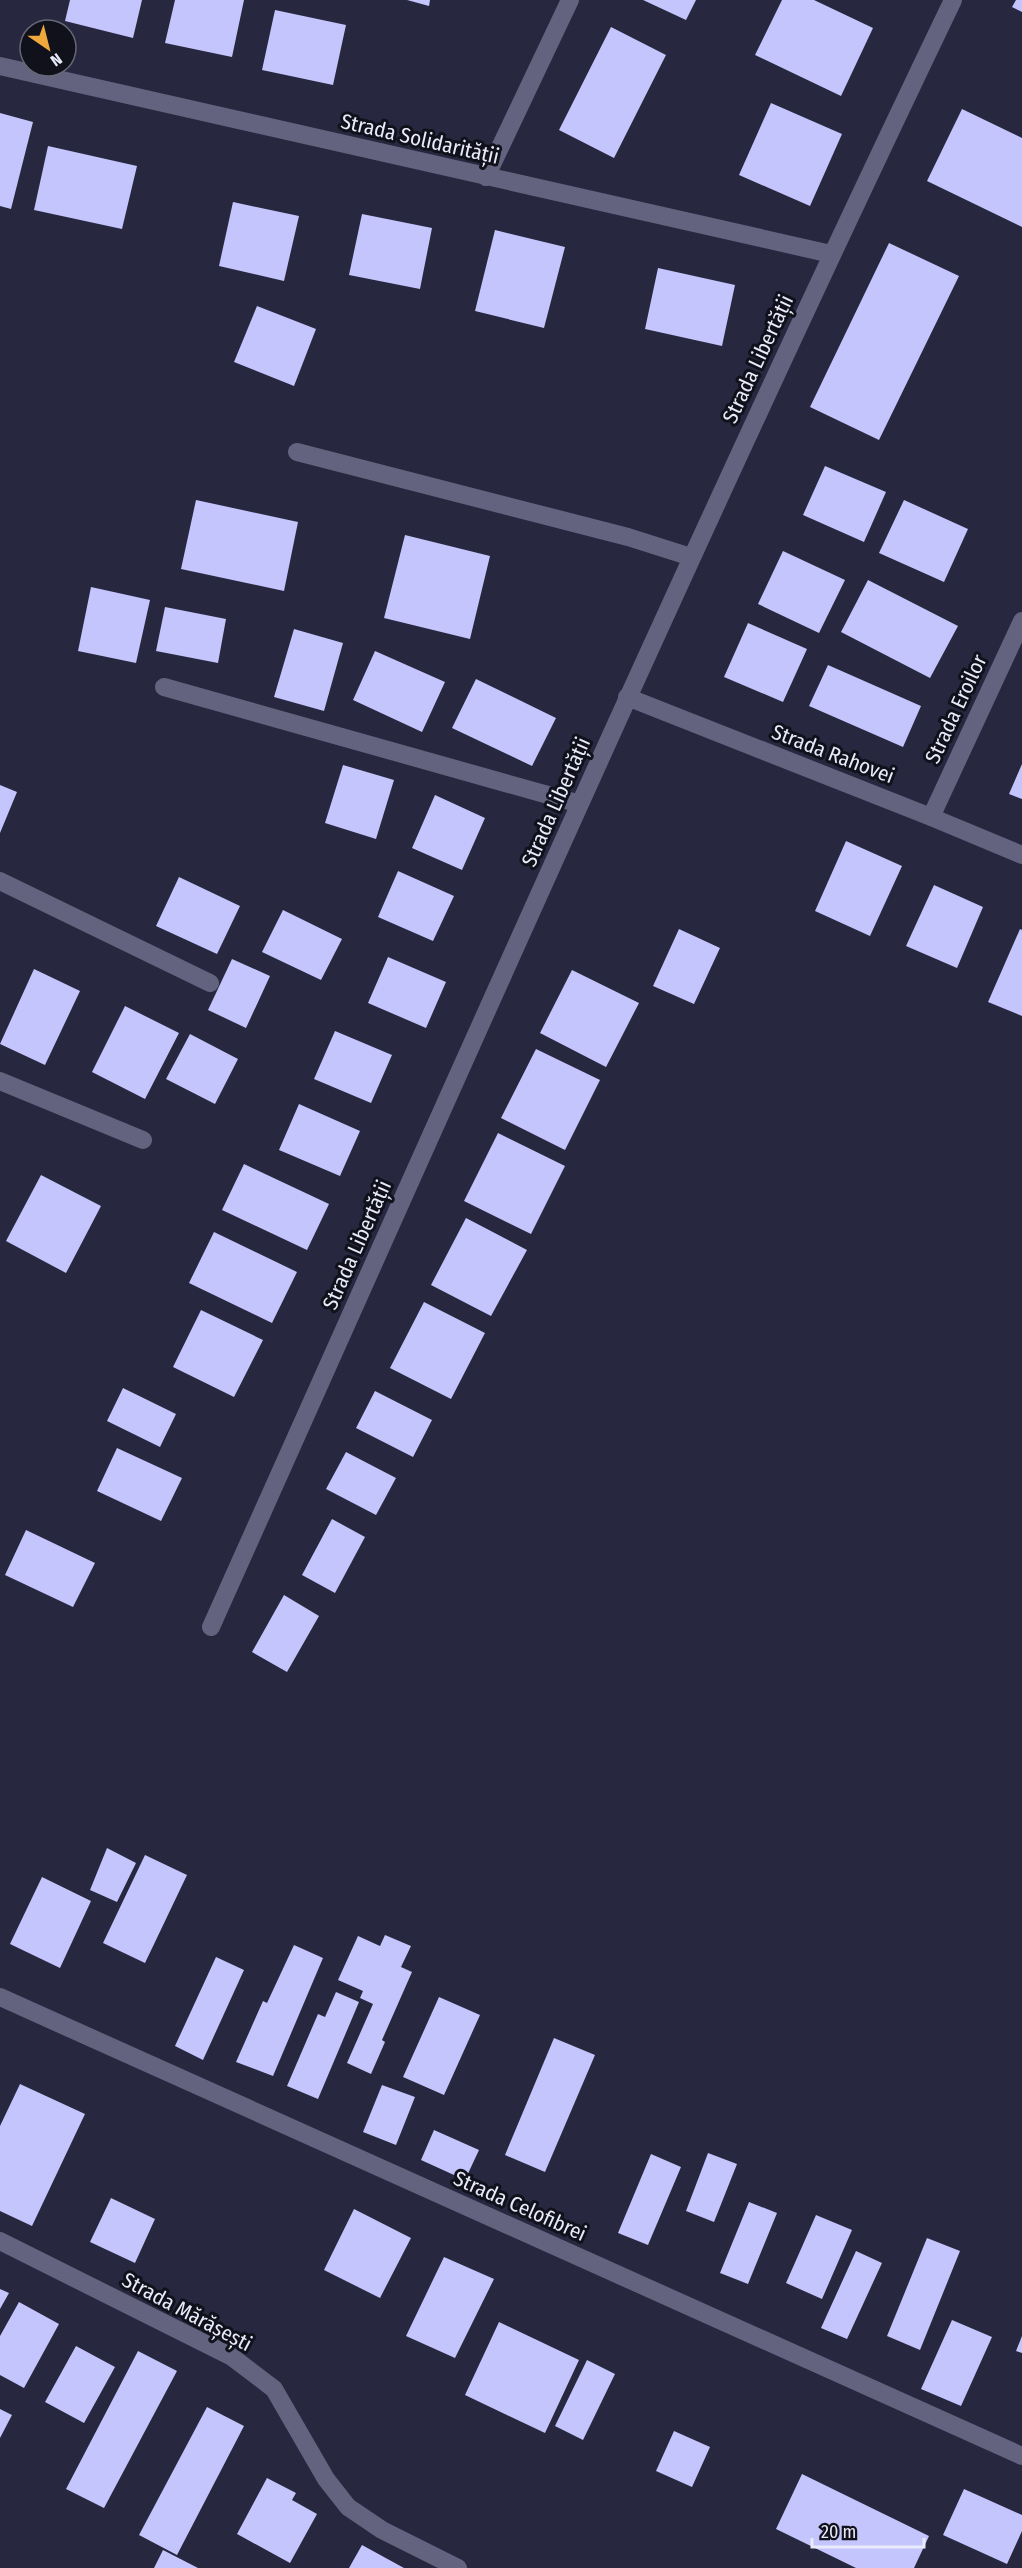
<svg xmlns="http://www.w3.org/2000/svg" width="1022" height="2568" font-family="'Fira Sans Condensed',sans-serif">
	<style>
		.building { fill: #c4c5fc }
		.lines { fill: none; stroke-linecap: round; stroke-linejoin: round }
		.minor { stroke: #63637f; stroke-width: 18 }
		.labels { text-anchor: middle; stroke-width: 6; stroke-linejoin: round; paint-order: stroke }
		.street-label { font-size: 21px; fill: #e9eafa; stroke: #11111c }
	</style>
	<rect width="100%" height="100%" fill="#27273f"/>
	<path class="building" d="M70 0H142L133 38 65 21Z
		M175 0H244L232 57 165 43Z
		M407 0H430L429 6Z
		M643 0H696L686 20Z
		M782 0H814L873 28 841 96 755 55Z
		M1016 0H1022V12L1012 7Z
		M275 10 346 25 333 85 262 70Z
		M611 27 666 55 614 158 559 130Z
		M771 103 842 134 810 206 739 175Z
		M962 109 1022 138V227L927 181Z
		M0 113 33 122 11 209 0 206Z
		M48 146 137 166 122 229 34 210Z
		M233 202 299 216 284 281 219 266Z
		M362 214 432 228 420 289 349 275Z
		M495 230 565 247 544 328 475 311Z
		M889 243 959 276 879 440 810 407Z
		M658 268 735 285 722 346 645 329Z
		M257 306 316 329 294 386 234 362Z
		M825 466 886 492 864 542 803 515Z
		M196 500 298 522 284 591 181 569Z
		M904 500 968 529 944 582 879 553Z
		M405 535 490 556 470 639 384 618Z
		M783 551 845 580 819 633 758 604Z
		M868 580 958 626 930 678 841 632Z
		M91 587 150 600 136 663 78 651Z
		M165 607 226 619 218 663 156 651Z
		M748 623 807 649 783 702 724 677Z
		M294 629 343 643 324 711 274 697Z
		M375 651 445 682 422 732 353 700Z
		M828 665 921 706 903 747 809 706Z
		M476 679 556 718 532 766 452 728Z
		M1022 764V799L1009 794Z
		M343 765 394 780 376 839 325 823Z
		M0 785 17 792 0 833Z
		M435 795 485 818 462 870 412 848Z
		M846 841 902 866 870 936 815 911Z
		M398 871 454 896 433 941 378 917Z
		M179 877 240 906 217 954 156 926Z
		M934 885 983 907 957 968 906 946Z
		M283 910 342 939 321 980 262 952Z
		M679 929 720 948 694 1004 653 986Z
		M1020 929 1022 930V1016L988 1002Z
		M388 957 446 982 426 1028 368 1003Z
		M232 959 270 976 246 1028 208 1010Z
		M34 969 80 991 45 1065 0 1044Z
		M572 970 639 1003 606 1067 540 1033Z
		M125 1006 179 1033 145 1099 92 1072Z
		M335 1031 392 1055 371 1103 314 1079Z
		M190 1034 238 1059 215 1104 166 1079Z
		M536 1049 600 1080 565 1150 501 1118Z
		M299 1104 360 1131 340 1176 279 1150Z
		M498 1133 565 1166 531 1234 464 1201Z
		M244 1164 329 1204 307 1250 222 1210Z
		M41 1175 101 1206 66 1273 6 1241Z
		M466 1218 527 1250 491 1316 431 1285Z
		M214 1232 297 1272 272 1323 189 1283Z
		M424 1302 485 1333 451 1399 390 1368Z
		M201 1310 263 1340 234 1397 173 1367Z
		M123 1388 176 1414 160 1447 107 1421Z
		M375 1391 432 1420 413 1457 356 1428Z
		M117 1448 182 1478 161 1521 97 1491Z
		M346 1452 396 1478 376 1515 326 1489Z
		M332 1519 365 1537 335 1593 302 1575Z
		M26 1530 95 1563 73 1607 5 1575Z
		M284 1595 319 1616 287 1672 252 1652Z
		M107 1848 136 1863 117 1902 90 1890Z
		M145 1855 187 1875 145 1963 103 1943Z
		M42 1877 91 1901 60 1968 10 1944Z
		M385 1935 411 1946 401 1967 412 1972 382 2040 385 2042 371 2074 347 2063 373 2004 360 1998 363 1991 338 1980 358 1936 380 1946Z
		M294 1945 323 1958 273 2076 236 2062 263 2001 267 2003Z
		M216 1957 244 1970 203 2060 175 2046Z
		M336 1992 359 2002 318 2099 287 2086 318 2014 325 2017Z
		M439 1997 480 2015 444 2095 403 2077Z
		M554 2038 595 2055 545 2172 505 2155Z
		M20 2084 85 2114 32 2226 0 2211V2126Z
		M382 2085 415 2097 396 2145 363 2132Z
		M434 2130 479 2150 465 2180 421 2160Z
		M708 2153 737 2164 714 2222 686 2211Z
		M651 2154 681 2167 648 2245 618 2233Z
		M111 2198 155 2219 135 2263 90 2242Z
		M749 2202 777 2213 748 2284 720 2273Z
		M354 2209 411 2238 380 2298 324 2270Z
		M816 2215 852 2230 822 2299 786 2283Z
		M927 2238 960 2251 920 2350 887 2336Z
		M856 2251 882 2263 847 2339 821 2328Z
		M444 2257 494 2279 455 2358 406 2336Z
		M0 2289 9 2293 0 2309Z
		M19 2302 59 2324 24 2388 0 2375V2336Z
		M952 2320 992 2337 961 2406 921 2389Z
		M499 2322 579 2360 545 2433 465 2395Z
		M1022 2336V2353L1016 2351Z
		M76 2346 115 2367 84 2423 45 2402Z
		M138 2351 177 2371 104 2508 66 2489Z
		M587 2360 615 2374 583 2440 555 2426Z
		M207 2407 244 2426 177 2555 139 2535Z
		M0 2409 12 2415 0 2438Z
		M674 2431 710 2447 692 2487 656 2471Z
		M802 2474 929 2536 914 2568H856L776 2529Z
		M267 2478 296 2493 292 2500 317 2514 290 2563 237 2534Z
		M964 2489 1022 2515V2531L1007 2564 943 2535Z
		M362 2545 404 2568H349Z
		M163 2550 198 2568H154Z"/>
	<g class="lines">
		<path class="minor" d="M0 66 831 254
			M486 177 570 0
			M297 452 628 537 691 557
			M164 687 580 804
			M627 697 931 817 1022 855
			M931 817 1022 621
			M0 881 210 983
			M0 1081 143 1140
			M211 1627C455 1083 695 537 953 0
			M0 1997 1022 2456
			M0 2241 232 2357 274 2389 326 2479 348 2507 382 2530 458 2568"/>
	</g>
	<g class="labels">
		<g class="street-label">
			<text transform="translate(420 139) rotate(13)" y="7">Strada Solidarității</text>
			<text transform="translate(758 359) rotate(-65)" y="7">Strada Libertății</text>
			<text transform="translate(956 709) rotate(-65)" y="7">Strada Eroilor</text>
			<text transform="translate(833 754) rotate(21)" y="7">Strada Rahovei</text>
			<text transform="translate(556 802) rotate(-66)" y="7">Strada Libertății</text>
			<text transform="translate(357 1245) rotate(-66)" y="7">Strada Libertății</text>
			<text transform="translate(520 2206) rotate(24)" y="7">Strada Celofibrei</text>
			<text transform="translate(187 2312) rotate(28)" y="7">Strada Mărășești</text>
		</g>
	</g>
	<g transform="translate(48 48) rotate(145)"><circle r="28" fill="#11111c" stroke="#676875" stroke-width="1.5"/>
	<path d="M0-4.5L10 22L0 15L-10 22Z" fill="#eea83c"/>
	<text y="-9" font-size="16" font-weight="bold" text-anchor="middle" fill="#e9eafa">N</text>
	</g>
	<path d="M812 2538v9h112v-9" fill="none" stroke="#e9eafa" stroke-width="3"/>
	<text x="821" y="2538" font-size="18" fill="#e9eafa" stroke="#11111c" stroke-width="4.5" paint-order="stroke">20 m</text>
</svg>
